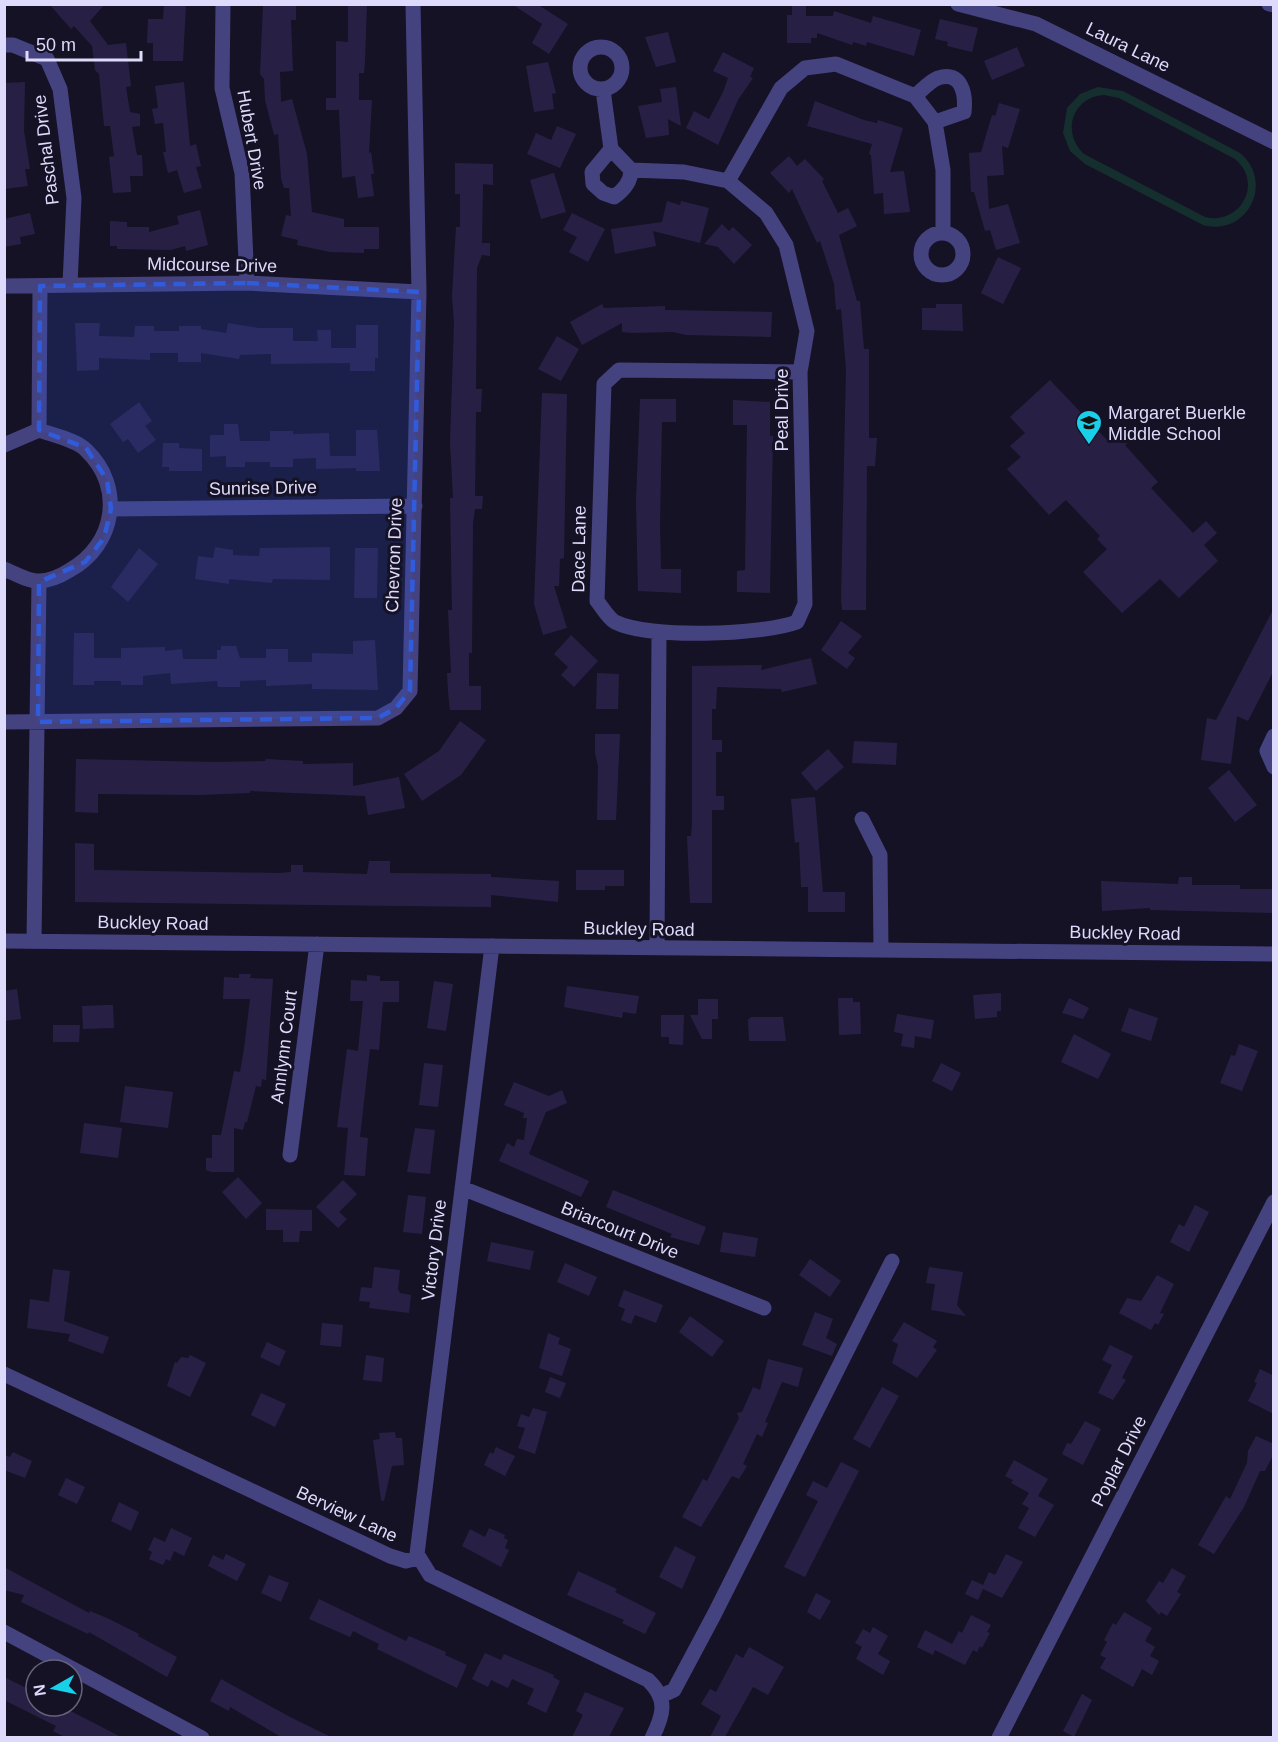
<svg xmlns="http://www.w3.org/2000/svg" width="1278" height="1742" font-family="Helvetica,sans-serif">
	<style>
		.green { fill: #152f2e; fill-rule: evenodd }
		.building { fill: #282044 }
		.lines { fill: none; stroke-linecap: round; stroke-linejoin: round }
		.minor { stroke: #454280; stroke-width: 15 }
		.marked { fill: #305cdc; fill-opacity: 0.2; stroke: #305cdc; stroke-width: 4.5; stroke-dasharray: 12 8; stroke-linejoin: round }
		.labels { text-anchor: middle; stroke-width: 6; stroke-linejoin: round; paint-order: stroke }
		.street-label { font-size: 18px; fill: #dedafb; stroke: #151225 }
		.poi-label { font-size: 18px; fill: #dedafb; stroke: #151225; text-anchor: start }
	</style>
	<rect width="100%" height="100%" fill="#151225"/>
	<path class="green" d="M1098 87 1123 91 1240 153C1275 182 1247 237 1203 225L1085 164 1070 151 1063 133 1067 108 1080 94ZM1104 95 1119 98 1235 159C1264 183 1240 226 1205 217L1084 154C1061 133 1072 97 1104 95Z"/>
	<path class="building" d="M49 4H105L90 21 108 45 126 43 131 86 126 87 130 112 140 114V126L132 127 137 155H142L143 176H130L131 192 113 193 109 157 114 156 110 126H104L99 74 95 70 92 46 74 26 71 29Z
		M164 4H186L183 61H153V43H147L148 19H163Z
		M263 4H296V20H291L293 71 280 72 281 102 292 99 307 154 312 212 344 219V227H379V249H364V253L330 252 297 245 298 240 281 236 286 215 291 216 289 188H284L281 178 278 134 274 135 265 100 264 79 260 74Z
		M348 4H367L365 62 364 73H359V100H372L369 153 371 152 374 174H371L374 196 358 198 355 176 342 178 339 110H326V98H336V41L348 42Z
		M512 4H537L568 24 549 54 532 43 542 24Z
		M792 4H806V16H833L834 11 871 23 873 16 921 30 914 56 867 42 866 46 853 42 852 45 817 33V38H811V43H787V15H792Z
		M940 19 978 28 972 52 947 46 948 42 935 39Z
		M668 32 676 62 656 67 645 37Z
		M1017 47 1025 66 992 80 984 61Z
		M723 52 754 68 750 77 753 78 738 100 718 145 686 128 694 111 709 119 723 92 728 78 713 71Z
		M548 62 556 93 552 94 554 109 534 112 526 66Z
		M25 82 24 131 30 169H25L28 186 4 189V83Z
		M184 82 190 146 196 144 201 166 196 167 202 188 184 193 177 170 168 173 163 152H166L163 123 155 124 152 109 158 108 155 86Z
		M676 87 681 126 668 119 669 135 646 138 638 106 662 102 660 89Z
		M815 101 864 120 877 123 878 120 903 128 890 172 904 171 910 212 884 214 883 193 874 194 871 155 869 154 872 144 807 126Z
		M999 103 1020 109 1008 148 1002 146 1004 175 987 176 989 209 1008 204 1020 243 996 250 990 230 985 231 974 192H971L969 153 981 152 992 115 995 116Z
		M557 126 576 134 560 168 527 154 536 133 551 140Z
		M789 156 797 166 805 159 824 179 822 181 838 213 848 208 857 226 839 235 857 301H860L864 349H869V438H877L875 466H867L866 610H842L841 600 846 369 841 309 836 310 834 284 820 241 817 243 792 189 789 193 770 173Z
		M455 163 493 164V185L483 184 482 243H490V256L482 255 477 268 476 389H482L481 412H476L475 496H483L482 509H475L473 523 472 653H469V686H481V710H450L448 692 447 673H451L448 610H452L450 498H453L450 442 454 323 452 296 456 227H460V194H455Z
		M554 173 566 212 541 219 530 180Z
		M667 201 680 205 681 201 709 208 700 243 653 231 656 246 615 254 611 229 662 222Z
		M200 210 208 245 186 251 185 246 171 250 117 249V246H110V221L127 222V227H149V232L179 224 177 216Z
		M30 213 35 234 20 237 21 244 4 247V219Z
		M572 213 605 229 588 262 569 252 577 237 563 230Z
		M722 224 729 231 733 227 752 245 734 264 718 247 704 244Z
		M998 257 1021 268 1003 304 981 293Z
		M602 304 604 308 665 306V310L772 312 771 337 686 335 673 332 632 333 622 332V323L582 345 570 322Z
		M936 304H962L963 331 922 330V308H936Z
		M75 323H100L99 336 134 337 135 326H154V331H179V326H201V329L226 333 228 323 259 328H293V341H318L317 330H331V348H356V325H378V358H375V371H350V363L271 364V354L240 355 239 359 201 353V362H178V353H150V360L99 358V370L77 371Z
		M557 336 579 349 561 381 538 369Z
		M1050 380 1107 440 1120 429 1131 440 1125 445 1158 482 1151 488 1193 533 1206 521 1217 533 1204 545 1218 561 1179 598 1160 579 1122 613 1083 572 1107 549 1097 539 1100 536 1066 500 1049 515 1007 469 1021 457 1010 446 1025 433 1010 417Z
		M542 393 567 394 564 558 560 559 559 586H554L567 628 543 635 534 604Z
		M640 399H676V422H662L660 525 661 569H681V593L638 591 636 502Z
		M733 400 770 402V436H773L770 593 737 592V571L745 570 747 425H733Z
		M139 402 152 421 145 426 156 440 138 453 128 439 123 442 110 424Z
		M224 424H238L240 441H270V431H293V434L329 433 330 456H356V430H377L380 471H356V468L316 469V458L293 459V467H270V462H245V467H226V456L210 457V435H224Z
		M163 443H179V448L202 449V471H169V467H162Z
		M215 547 233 550V555L259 556 260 548 330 547V580L273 579 272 583 229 579V584L195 579 198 556 213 558Z
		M139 548 158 564 128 602 111 587Z
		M355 548H378L377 598H354Z
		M1274 608V670L1248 721 1237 716 1231 764 1201 760 1207 718 1216 720Z
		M841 621 862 636 848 653 855 658 847 669 821 650Z
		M74 633H94V658H121V648L165 647V651L182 649 183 659H217V650H221V646H236L240 658H266V649H288V662H312V653L353 654V641L375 640 378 690 312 689V684L266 686V680L240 681V687H218L217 681 171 684 170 673 143 676V685H121V681H94V685H73Z
		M571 635 598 661 574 687 561 675 568 667 554 654Z
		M811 658 817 684 782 692 781 689 717 687 716 709H712V740H722V752H716V796H724V810H712V903H690L687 836H691L692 824V666L762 665 761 670Z
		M597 673 619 674 618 709H596Z
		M460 721 486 740 461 775 422 801 404 774 439 751Z
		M595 734H620L616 820H597L598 766 595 753Z
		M854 741 897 743 896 765 852 763Z
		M828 749 844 767 816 791 801 773Z
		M76 759 213 762 265 761 266 759 303 761V764L353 763V786L399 777 405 808 368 815 365 796 250 791V793L199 795 98 794V813L75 812Z
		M1229 770 1257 805 1235 822 1208 788Z
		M815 797 823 892H845V912H808V887H801L799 842 795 843 791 799Z
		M75 843 94 844V870L279 873 291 872V865H303V872L367 874 369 861H390V873L491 874V877L559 881 558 902 491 895V907L75 902Z
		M576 870H624V886H605V890H576Z
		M1179 877H1192V885H1240V889H1274V913L1150 910V908L1102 911 1101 881 1178 884Z
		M239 974H251L250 978 273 979 266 1080 262 1079 261 1087 256 1086 247 1122H245L243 1130 234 1128V1172H211L206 1170V1158H212V1135H221L234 1071 240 1072 244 1049 250 999H223L224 977 239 978Z
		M367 975 380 976V981H399V1002H383L379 1050 370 1049 360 1137 368 1138 365 1176 344 1175 348 1128 337 1127 347 1049 358 1051 363 1001H350L351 980 367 981Z
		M434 981 453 984 446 1031 427 1028Z
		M567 986 639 996 636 1014 623 1012 622 1018 564 1007Z
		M17 989 21 1019 4 1021V991Z
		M1001 993V1011H997V1017L975 1019 973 995Z
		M838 998H853V1002H860L861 1034 839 1035Z
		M1069 998 1089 1008 1083 1019 1062 1013Z
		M698 999H718V1019H712V1039H702L690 1015H698Z
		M106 1005H113L114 1028 83 1029 82 1006Z
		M1129 1008 1158 1018 1151 1041 1121 1031Z
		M897 1014 934 1020 931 1039 915 1036 914 1048 901 1046 903 1034 894 1032Z
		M661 1015H684L683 1045 669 1044V1037H661Z
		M751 1017H783L786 1041H749L748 1020Z
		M53 1025H80L79 1042H53Z
		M1074 1034 1111 1054 1098 1079 1061 1062Z
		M1239 1044 1258 1051 1242 1091 1220 1083 1231 1055 1235 1056Z
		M424 1063 443 1065 438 1107 419 1105Z
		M941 1063 961 1073 952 1091 932 1081Z
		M514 1082 549 1096 562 1090 567 1103 546 1112 529 1154 589 1181 581 1197 499 1161 507 1143 514 1147 517 1139 524 1140 527 1118H523L524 1113 504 1105Z
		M125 1086 173 1092 168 1128 120 1122Z
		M84 1123 122 1128 118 1158 80 1153Z
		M415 1128 435 1130 430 1174 407 1172Z
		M238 1177 262 1203 246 1219 222 1192Z
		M343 1180 357 1194 339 1212 347 1219 338 1228 316 1207Z
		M613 1190 706 1227 699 1245 670 1237 672 1234 606 1207Z
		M408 1195 426 1197 422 1234 403 1232Z
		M1195 1205 1209 1212 1189 1252 1170 1242 1179 1224 1184 1227Z
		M266 1209 312 1210V1231H300L299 1242H283V1230H266Z
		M723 1232 758 1238 755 1257 720 1252Z
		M491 1242 534 1251 530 1270 487 1261Z
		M810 1259 841 1281 830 1297 799 1275Z
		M565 1263 597 1277 589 1296 557 1282Z
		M374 1267 400 1270 398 1289 400 1293 411 1295 409 1313 369 1308 370 1302 359 1301 361 1287 372 1288Z
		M929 1267 963 1272 957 1305 966 1316 931 1310 935 1284 926 1283Z
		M53 1269 70 1271 64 1321 109 1337 103 1354 68 1341 70 1334 27 1328 30 1299 49 1302Z
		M1157 1275 1174 1284 1160 1313 1164 1314 1158 1325 1155 1323 1151 1330 1119 1313 1127 1298 1141 1301Z
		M624 1290 663 1305 656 1323 635 1315 631 1324 621 1320 625 1309 618 1306Z
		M815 1312 833 1319 826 1338 837 1344 832 1356 802 1345Z
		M690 1316 724 1341 712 1357 679 1332Z
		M904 1322 937 1341 933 1347 937 1350 917 1378 892 1363 898 1344 892 1341Z
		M322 1323 343 1325 341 1347 320 1345Z
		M548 1333 560 1338 558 1344 571 1349 562 1376 539 1368Z
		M267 1342 286 1351 279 1366 260 1357Z
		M1110 1345 1133 1356 1122 1378 1126 1380 1113 1400 1098 1393 1112 1365 1102 1360Z
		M190 1355 206 1363 190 1397 167 1386 175 1362 177 1363 181 1357 188 1358Z
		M366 1355 384 1358 382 1382 363 1380Z
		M768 1359 803 1368 798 1387 782 1382 765 1422 768 1423 762 1437 757 1434 743 1464 747 1466 739 1479 732 1476 701 1527 682 1517 703 1479 707 1481 739 1418 737 1413 742 1412 753 1387 760 1390Z
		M1260 1369 1274 1376V1414L1248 1401 1257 1383 1254 1382Z
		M550 1377 566 1383 560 1398 545 1392Z
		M882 1387 899 1396 870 1448 853 1439Z
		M261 1393 286 1404 275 1427 251 1415Z
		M533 1408 547 1412 535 1454 518 1448 525 1428 517 1426 521 1414 529 1417Z
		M1085 1421 1101 1429 1083 1465 1062 1454 1067 1443 1071 1444Z
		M395 1432 396 1438H402L404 1465 392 1466 384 1501 381 1500 373 1440 380 1439 379 1433Z
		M1256 1436 1274 1444V1453L1265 1471H1260L1244 1507 1214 1554 1198 1545 1226 1496 1230 1499 1247 1463 1248 1451Z
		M496 1447 515 1456 505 1476 484 1465 490 1452 493 1454Z
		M13 1452 32 1461 25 1478 4 1470V1455L10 1457Z
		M1014 1460 1048 1479 1038 1496 1054 1505 1035 1537 1018 1528 1029 1508 1022 1504 1029 1493 1011 1483 1013 1480 1005 1476Z
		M841 1462 859 1471 805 1577 784 1567 818 1501 806 1495 813 1481 827 1488Z
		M66 1478 85 1487 77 1504 58 1495Z
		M119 1502 139 1512 131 1531 111 1521Z
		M171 1528 192 1538 184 1556 174 1551 170 1561 166 1559 163 1565 149 1559 152 1552 148 1550 154 1537 165 1542Z
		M489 1528 505 1535 504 1538 508 1540 505 1548 509 1550 501 1567 462 1546 470 1529 485 1537Z
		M675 1546 696 1557 682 1589 659 1577Z
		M226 1554 246 1564 237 1581 208 1566 213 1555 223 1560Z
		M1006 1554 1023 1562 1002 1598 983 1589 978 1600 965 1594 972 1580 983 1585 989 1572 995 1575Z
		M4 1567 89 1613 90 1611 107 1618 139 1634 138 1636 177 1657 167 1677 89 1632 88 1634 21 1602 24 1595 4 1590Z
		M1172 1568 1186 1576 1177 1592 1181 1594 1167 1616 1161 1612 1159 1615 1146 1601 1159 1581 1163 1583Z
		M578 1571 617 1589 615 1592 656 1613 645 1634 622 1623 624 1620 567 1595Z
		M269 1575 289 1583 281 1602 261 1593Z
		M816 1593 831 1601 820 1620 807 1612Z
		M319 1599 406 1641 409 1636 446 1652 445 1655 467 1665 457 1688 377 1649 379 1644 353 1631 350 1637 309 1619Z
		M1124 1612 1152 1628 1145 1641 1155 1647 1150 1656 1159 1661 1152 1675 1142 1669 1133 1687 1100 1668 1106 1658 1100 1655 1107 1642 1104 1640 1113 1623 1116 1625Z
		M971 1615 991 1625 987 1632 990 1633 982 1648 980 1646 977 1652 973 1650 965 1665 935 1650 933 1655 917 1647 925 1630 952 1644 959 1631 962 1633Z
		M873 1627 888 1636 878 1654 890 1661 883 1675 856 1659 862 1647 855 1643 863 1629 870 1633Z
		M749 1647 784 1667 768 1695 753 1687 725 1737H710L721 1716 701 1704 710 1689 716 1692 736 1654 743 1658Z
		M485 1653 501 1660 504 1654 554 1675 553 1677 560 1681 546 1713 527 1704 534 1689 512 1679 508 1688 491 1680 488 1687 472 1679Z
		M4 1677 36 1693V1706H61L121 1737H65L53 1731 56 1726 4 1700Z
		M221 1679 292 1718 331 1737H281L230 1707 229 1711 210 1701Z
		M585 1692 624 1708 609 1737H572L583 1715 576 1711Z
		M1082 1694 1092 1700 1074 1737 1063 1731Z"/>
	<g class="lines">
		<path class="minor" d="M223 4 222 88 242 173 247 283
			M958 4 1036 24 1274 142
			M1269 4 1274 5
			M4 45H13L47 59 60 89 74 198 70 284
			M580 68a21 21 0 1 1 42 0a21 21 0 1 1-42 0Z
			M603 90 611 149 631 170 684 172 728 181 766 213 786 245 807 331 800 372 805 604 797 622C762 635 649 639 615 622 608 618 602 607 597 601L604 384 619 370 800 372
			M915 96C922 90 930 81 938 78 962 70 966 95 964 112L935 122
			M611 149 592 172 593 184 603 193 614 197C624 190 631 182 631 170
			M728 181 781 88 805 68 836 64 915 96 935 122 943 170V233
			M921 254a21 21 0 1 1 42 0a21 21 0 1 1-42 0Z
			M4 286 247 283 419 292
			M39 430 40 286
			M4 445 39 430C52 435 77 440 86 450 125 487 115 545 70 570 62 575 49 581 39 581 29 582 14 573 4 569
			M111 509 415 506
			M4 722 378 718 396 708 410 691 419 292 413 4
			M1274 736 1267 751 1274 767
			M862 819 880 855 881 950
			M4 941 1274 954
			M34 941 39 582
			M492 946 417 1554 430 1575 648 1680C668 1699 664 1714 652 1738
			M657 948 659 633
			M290 1155 317 944
			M462 1188 764 1308
			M4 1374 390 1556 406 1561 418 1558
			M4 1632 202 1738
			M661 1696 674 1690 715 1613 892 1261
			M999 1738 1274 1202"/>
	</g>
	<path class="marked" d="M247 283 419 292 410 691 396 708 378 718 38 722 39 582 85 562 104 538 111 509 107 480 86 448 39 430 40 286Z"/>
	<defs>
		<symbol id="school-pin" viewBox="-11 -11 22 30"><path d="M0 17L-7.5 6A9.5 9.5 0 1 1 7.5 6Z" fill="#19d0e8" stroke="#151225"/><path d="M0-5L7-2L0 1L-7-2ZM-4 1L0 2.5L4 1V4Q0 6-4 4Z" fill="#111"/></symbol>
	</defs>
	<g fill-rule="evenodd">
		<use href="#school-pin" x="1074" y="408" width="30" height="40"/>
	</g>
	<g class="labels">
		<g class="street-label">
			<text transform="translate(1128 47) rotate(26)" y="6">Laura Lane</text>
			<text transform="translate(252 140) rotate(80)" y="6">Hubert Drive</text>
			<text transform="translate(46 150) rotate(-97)" y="6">Paschal Drive</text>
			<text transform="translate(212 265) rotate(1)" y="6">Midcourse Drive</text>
			<text transform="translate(782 410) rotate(-90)" y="6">Peal Drive</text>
			<text transform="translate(263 488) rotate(-1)" y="6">Sunrise Drive</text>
			<text transform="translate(579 549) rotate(-89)" y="6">Dace Lane</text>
			<text transform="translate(394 555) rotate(-88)" y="6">Chevron Drive</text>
			<text transform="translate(153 923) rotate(1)" y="6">Buckley Road</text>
			<text transform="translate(639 929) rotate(1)" y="6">Buckley Road</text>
			<text transform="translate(1125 933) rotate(1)" y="6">Buckley Road</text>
			<text transform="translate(284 1047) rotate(-83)" y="6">Annlynn Court</text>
			<text transform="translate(620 1230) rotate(22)" y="6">Briarcourt Drive</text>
			<text transform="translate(434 1250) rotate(-83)" y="6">Victory Drive</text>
			<text transform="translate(1119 1461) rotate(-63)" y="6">Poplar Drive</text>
			<text transform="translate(347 1514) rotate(25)" y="6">Berview Lane</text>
		</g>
		<g class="poi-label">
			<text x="1108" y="419">Margaret Buerkle<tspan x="1108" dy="21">Middle School</tspan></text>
		</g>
	</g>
	<rect width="1278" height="1742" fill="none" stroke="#dedafb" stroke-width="12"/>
	<g transform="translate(54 1688) rotate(261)"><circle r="28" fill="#151225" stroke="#65627b" stroke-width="1.5"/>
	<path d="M0-4.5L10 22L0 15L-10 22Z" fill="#19d0e8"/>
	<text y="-9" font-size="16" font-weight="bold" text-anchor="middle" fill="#dedafb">N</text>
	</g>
	<path d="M27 51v9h114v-9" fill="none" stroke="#dedafb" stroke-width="3"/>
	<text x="36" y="51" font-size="18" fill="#dedafb" stroke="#151225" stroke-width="4.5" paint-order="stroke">50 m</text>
</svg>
